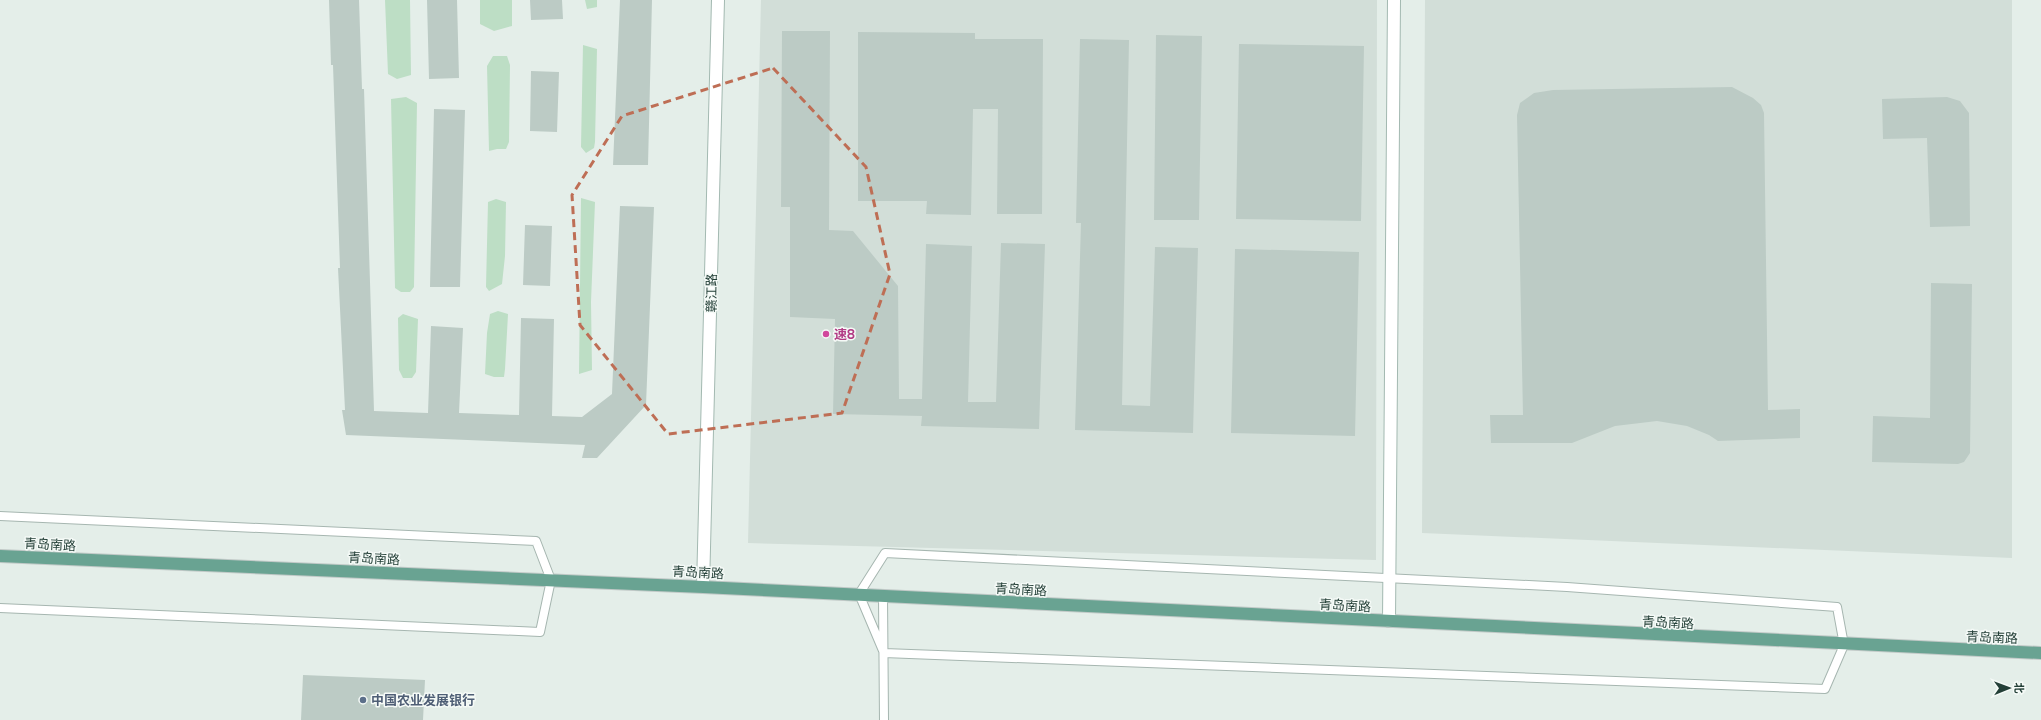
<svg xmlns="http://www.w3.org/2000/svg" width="2041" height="720" font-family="'Space Grotesk','Noto Sans SC',sans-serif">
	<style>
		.built { fill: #d2ded8 }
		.green { fill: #bddec5 }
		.building { fill: #bccbc5 }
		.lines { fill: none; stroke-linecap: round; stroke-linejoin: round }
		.lane-casing { stroke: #a6b6b0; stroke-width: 10 }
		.secondary-casing { stroke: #a3b9b1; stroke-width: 14 }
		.primary-casing { stroke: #c1c9c7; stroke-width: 14 }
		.lane { stroke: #fff; stroke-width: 8 }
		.secondary { stroke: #fff; stroke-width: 12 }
		.primary { stroke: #69a392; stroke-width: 12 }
		.marked { fill: none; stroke: #be6e55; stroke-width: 3; stroke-dasharray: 8 5; stroke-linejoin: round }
		.hotel-dot { fill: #d1479c; stroke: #f5faf7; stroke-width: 1.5 }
		.service-dot { fill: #5c6f8a; stroke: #f5faf7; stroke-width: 1.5 }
		.labels { text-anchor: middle; stroke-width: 3; stroke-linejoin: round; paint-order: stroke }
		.street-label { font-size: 13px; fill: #233f37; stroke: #f5faf7 }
		.hotel-label { font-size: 13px; font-weight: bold; fill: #b23c85; stroke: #f5faf7; text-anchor: start }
		.service-label { font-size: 13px; font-weight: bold; fill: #4e5e75; stroke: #f5faf7; text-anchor: start }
	</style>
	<rect width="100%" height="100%" fill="#e4eee9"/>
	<path class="built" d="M761 0H1377L1376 560 748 543Z
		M1425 0H2012V558L1422 533Z"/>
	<path class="green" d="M385 0H410L411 75 397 79 388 74Z
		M480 0H512V26L494 31 480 24Z
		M585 0H597V7L587 9Z
		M583 45 597 49 595 142 594 148 586 153 581 147Z
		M493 56H507L510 65 509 142 506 149H497L489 151 487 66Z
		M406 97 417 103 414 287 410 292H401L395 288 391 99Z
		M581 198 595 202 591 302 592 370 579 374Z
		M496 199 506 202 505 256 502 284 489 291 486 287 488 202Z
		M498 311 508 314 505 369 504 377H494L485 374 487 333 490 314Z
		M403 314 418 319 416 372 412 378H403L399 370 398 318Z"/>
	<path class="building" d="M329 0H359L362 89H364L374 411 428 413 431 326 463 328 459 413 519 415 521 318 554 319 552 416 582 417 612 394 620 206 654 207 646 405 597 458H582L585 445 346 435 342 410H345L338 268H340L333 65H331Z
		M427 0H457L459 78 429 79Z
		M530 0H562L563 19 531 20Z
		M620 0H652L648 165H613Z
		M782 31H830L829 230 853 231 898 286 899 399H922L926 244 972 246 968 402H996L1001 243 1045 244 1039 429 921 426 922 416 833 414 835 319 790 317V207H781Z
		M858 32 975 33V39H1043L1042 214H997L998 109H973L971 215 926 214 927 201H858Z
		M1156 35 1202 36 1199 220H1154Z
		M1080 39 1129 40 1122 405 1150 406 1155 247 1198 248 1193 433 1075 430 1081 223H1076Z
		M1239 44 1364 46 1361 221 1236 219Z
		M531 71 559 72 557 132 530 131Z
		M1732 87 1753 98 1761 105 1764 113 1768 410 1800 409V438L1718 441 1709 435 1687 426 1657 421 1615 426 1572 443H1491L1490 415H1523L1517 115 1520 103 1534 93 1553 90Z
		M1947 97 1960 101 1969 113 1970 226 1930 227 1927 138 1883 139 1882 99Z
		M434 109 465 110 460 287H430Z
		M525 225 552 226 550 286 523 285Z
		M1235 249 1359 252 1355 436 1231 433Z
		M1931 283 1972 284 1970 453 1964 462 1958 464 1872 462 1873 416 1930 418Z
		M303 675 425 680 423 720H301Z"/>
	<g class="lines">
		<defs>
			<path id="lane" d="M0 516 536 541 551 580 540 632 0 608
				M885 553 1567 587 1837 607 1844 645 1825 689 884 653 859 594Z
				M883 596 884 720"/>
			<path id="secondary" d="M703 587 718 0
				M1389 621 1394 0"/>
			<path id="primary" d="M0 556 703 587 2041 653"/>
		</defs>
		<use href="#lane" class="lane-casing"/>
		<use href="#secondary" class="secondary-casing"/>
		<use href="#primary" class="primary-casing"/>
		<use href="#lane" class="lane"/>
		<use href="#secondary" class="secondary"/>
		<use href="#primary" class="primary"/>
	</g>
	<path class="marked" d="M773 68 866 167 890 274 842 413 668 434 580 325 572 195 622 116Z"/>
	<circle class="hotel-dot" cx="826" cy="334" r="4"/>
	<circle class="service-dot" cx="363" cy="700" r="4"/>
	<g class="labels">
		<g class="street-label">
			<text transform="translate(711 293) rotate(-89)" y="5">赣江路</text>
			<text transform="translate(50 544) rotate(3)" y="5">青岛南路</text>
			<text transform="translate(374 558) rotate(3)" y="5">青岛南路</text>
			<text transform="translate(698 572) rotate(3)" y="5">青岛南路</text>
			<text transform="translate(1021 589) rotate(3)" y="5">青岛南路</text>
			<text transform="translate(1345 605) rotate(3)" y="5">青岛南路</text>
			<text transform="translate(1668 622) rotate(3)" y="5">青岛南路</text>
			<text transform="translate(1992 637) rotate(2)" y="5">青岛南路</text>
		</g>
		<g class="hotel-label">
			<text x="834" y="339">速8</text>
		</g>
		<g class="service-label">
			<text x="371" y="705">中国农业发展银行</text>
		</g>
	</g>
	<g transform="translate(2009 688) rotate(89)" stroke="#f5faf7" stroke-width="3" paint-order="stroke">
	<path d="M0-3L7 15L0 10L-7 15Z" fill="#233f37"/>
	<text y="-6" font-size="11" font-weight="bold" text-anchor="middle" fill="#233f37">北</text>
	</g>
</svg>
